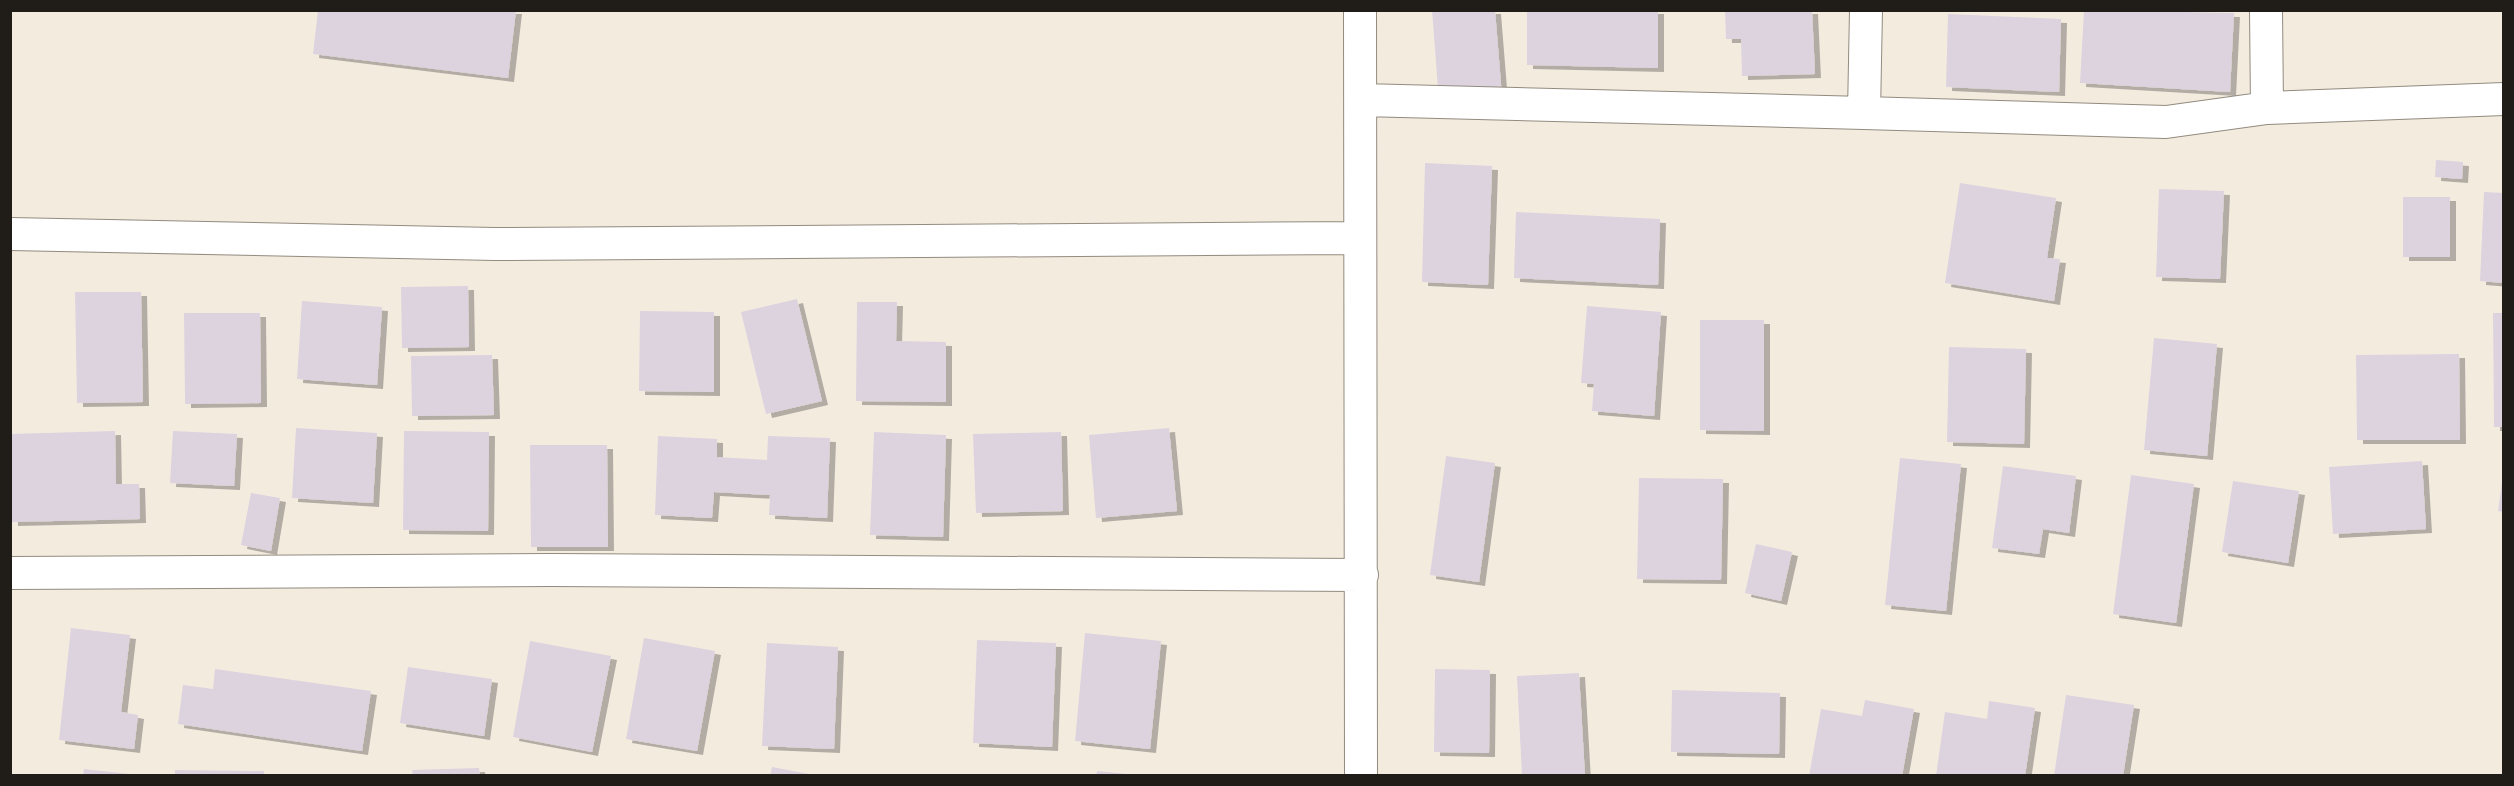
<svg xmlns="http://www.w3.org/2000/svg" width="2514" height="786" font-family="'Source Serif 4',serif">
	<style>
		.building { fill: #ddd3df; filter: url(#shadow) }
		.lines { fill: none; stroke-linecap: round; stroke-linejoin: round }
		.minor-casing { stroke: #928b7f; stroke-width: 34 }
		.minor { stroke: #fff; stroke-width: 32 }
	</style>
	<defs>
		<filter id="shadow"><feDropShadow dx="6" dy="4" stdDeviation="0" flood-color="#0004"/></filter>
	</defs>
	<rect width="100%" height="100%" fill="#f4ebdf"/>
	<path class="building" d="M318 10H516L508 78 313 54Z
		M1432 10H1495L1502 97 1439 102Z
		M1527 10H1658V68L1527 65Z
		M1725 10H1812L1815 74 1742 76 1741 39H1726Z
		M2084 10 2234 13 2230 92 2080 83Z
		M1948 14 2061 19 2059 92 1946 87Z
		M2436 160 2463 162 2462 179 2435 177Z
		M1425 163 1492 166 1488 285 1422 282Z
		M1960 183 2056 198 2047 258 2060 259 2054 301 1945 283Z
		M2159 189 2224 191 2220 279 2156 277Z
		M2484 192 2504 193V283L2480 281Z
		M2403 197H2450V257H2403Z
		M1516 212 1660 219 1658 285 1514 278Z
		M468 286 469 347 402 348 401 287Z
		M75 292H141L143 402 77 403Z
		M797 299 822 401 766 414 741 312Z
		M302 301 382 307 377 385 297 379Z
		M857 302H897L896 341 946 342V402L856 401Z
		M1587 306 1661 312 1654 416 1592 411 1594 384 1581 383Z
		M640 311 714 312V392L639 391Z
		M184 313H260L261 403 185 404Z
		M2493 313H2504V427H2494Z
		M1700 320H1764V431L1700 430Z
		M2154 338 2217 344 2207 456 2144 450Z
		M1949 347 2026 349 2024 444 1947 442Z
		M2459 354 2460 440H2357L2356 355Z
		M492 355 494 415 412 416 411 356Z
		M296 428 377 433 373 503 292 498Z
		M1169 428 1177 511 1096 518 1089 435Z
		M115 431 116 484H139L140 519 12 522 10 434Z
		M173 431 237 434 234 486 170 483Z
		M404 431 489 432 488 531 403 530Z
		M874 432 946 435 943 537 870 535Z
		M1061 432 1063 511 976 513 973 434Z
		M658 436 717 439V457L767 460 768 436 830 438 827 518 769 515 770 495 714 492 712 518 655 515Z
		M530 445H607L608 547H531Z
		M1446 456 1495 463 1479 582 1430 575Z
		M1900 458 1961 464 1946 611 1885 605Z
		M2422 461 2426 529 2333 534 2329 467Z
		M2003 466 2076 476 2069 533 2043 529 2039 554 1992 548Z
		M2131 475 2194 484 2176 623 2113 614Z
		M1639 478 1723 479 1721 580 1637 579Z
		M2233 481 2299 491 2288 563 2222 552Z
		M2502 483H2504V512L2498 511Z
		M251 493 280 498 271 551 241 545Z
		M1756 544 1792 552 1781 601 1745 593Z
		M71 628 130 635 121 712 138 715 134 749 59 740Z
		M1085 633 1161 641 1150 749 1075 741Z
		M644 638 715 651 697 751 626 739Z
		M977 640 1056 643 1052 747 973 743Z
		M530 641 611 656 592 752 513 737Z
		M767 643 838 647 834 749 762 746Z
		M408 667 492 679 484 736 400 723Z
		M215 669 371 691 362 751 178 724 183 685 213 689Z
		M1435 669 1490 670 1489 753 1434 752Z
		M1579 673 1585 776H1522L1517 676Z
		M1672 690 1780 693 1779 754 1671 752Z
		M2066 695 2134 705 2123 776H2054Z
		M1865 700 1914 709 1902 776H1809L1821 709 1862 716Z
		M1989 701 2035 708 2025 776H1936L1945 712 1987 719Z
		M772 767 809 774V776H770Z
		M479 768 480 776H413L412 770Z
		M84 769 130 774V776H83Z
		M175 770 264 771V776H175Z
		M1097 771 1127 774V776H1096Z"/>
	<g class="lines">
		<defs>
			<path id="minor" d="M1360 10 1361 776
				M2266 10 2267 108 2504 99
				M1362 100 1864 113 1866 10
				M1864 113 2166 122 2267 108
				M10 234 495 244 1360 238
				M10 573 551 570 1362 575"/>
		</defs>
		<use href="#minor" class="minor-casing"/>
		<use href="#minor" class="minor"/>
	</g>
	<rect width="2514" height="786" fill="none" stroke="#201d19" stroke-width="24"/>
</svg>
